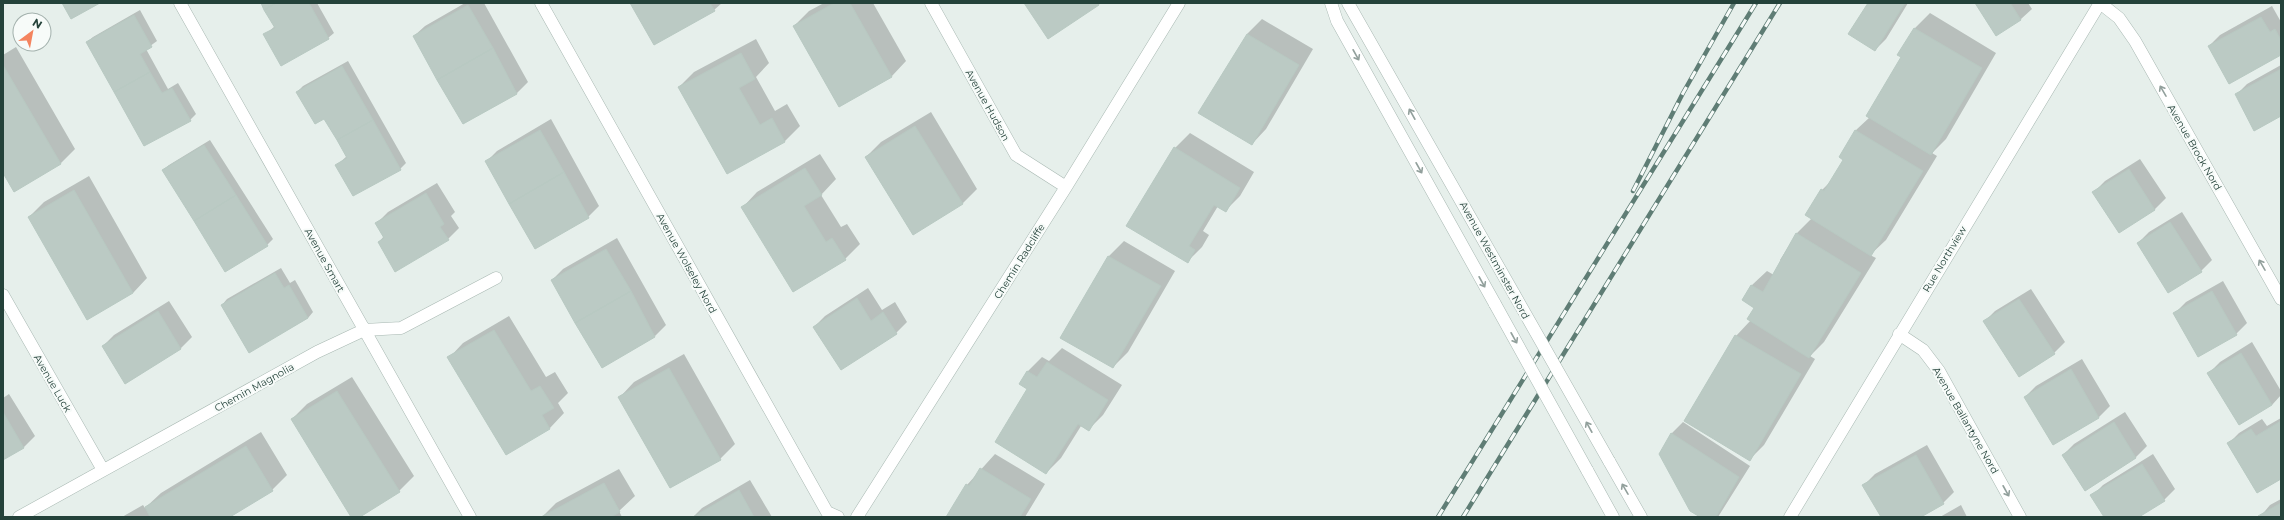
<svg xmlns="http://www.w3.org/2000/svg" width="2284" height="520" font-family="Montserrat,sans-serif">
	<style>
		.shadow { fill: #0003 }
		.building { fill: #bbcac4; stroke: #b8c9c2 }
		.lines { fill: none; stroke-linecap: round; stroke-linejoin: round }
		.minor-casing { stroke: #a8b8b2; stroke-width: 13 }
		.tertiary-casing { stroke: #a8b8b2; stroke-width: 13 }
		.minor { stroke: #fff; stroke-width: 12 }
		.tertiary { stroke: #fff; stroke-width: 12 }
		.rail-casing { stroke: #5f7d75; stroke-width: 4.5 }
		.rail { stroke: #f7fbf9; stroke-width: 3; stroke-dasharray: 9; stroke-linecap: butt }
		.tertiary-bridge-casing { stroke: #a8b8b2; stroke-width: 13; stroke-linecap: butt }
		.tertiary-bridge { stroke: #fff; stroke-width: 12 }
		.oneway { stroke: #92a09c }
		.labels { text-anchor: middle; stroke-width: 4; stroke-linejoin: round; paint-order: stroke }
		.street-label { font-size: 10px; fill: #24423a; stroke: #f7fbf9 }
	</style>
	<rect width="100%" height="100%" fill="#e6efeb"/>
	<path class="shadow" d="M262 3H317L334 33 328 38 265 35 275 26Z
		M465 3H484L528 82 517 93 464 123 414 36 425 26Z
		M631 3H722L714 10Z
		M824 3H873L906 61 892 76 839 106 794 26 809 11Z
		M1869 3H1908L1886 39 1875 50Z
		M1976 3H2028L2032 9 2021 19 1996 35Z
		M2272 6 2281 22V54L2209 46 2220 35Z
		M140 10 157 41 146 49 168 89 178 83 196 114 190 120 87 42 93 37Z
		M1930 13 1996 53 1946 139 1932 153 1937 156 1886 240 1870 255 1876 258 1824 342 1810 356 1815 359 1764 445 1750 459 1736 336 1751 320 1755 308 1743 300 1752 285 1767 271 1774 275 1783 261 1780 260 1797 233 1812 218 1822 190 1832 180 1844 160 1840 157 1856 130 1870 117 1902 57 1899 55 1915 28Z
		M1262 19 1313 49 1266 129 1252 144 1247 34Z
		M756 39 769 63 756 77 775 111 787 104 800 126 785 141 727 173 679 87 694 72Z
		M16 47 75 149 60 164 3 171V55Z
		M348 61 406 163 400 169 337 165 347 156 325 118 297 92 303 86Z
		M2281 65V115L2236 95 2247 84Z
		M931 112 977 189 962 204 866 157 881 142Z
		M551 119 599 206 588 217 486 162 497 151Z
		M1190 133 1254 172 1240 196 1225 211 1218 206 1203 231 1209 235 1202 247 1187 262 1175 148Z
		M210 140 273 239 267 245 163 170 169 165Z
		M820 154 836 179 821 195 841 227 847 224 860 244 845 259 743 207 757 192Z
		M2140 159 2166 198 2155 209 2119 232 2094 192 2105 181Z
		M89 176 147 278 133 293 29 217 44 202Z
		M437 183 455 212 451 216 459 228 448 239 379 242 384 236 377 223 388 212Z
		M2182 212 2212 260 2201 271 2138 243 2149 232Z
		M617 238 666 325 655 336 552 280 563 269Z
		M1124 241 1175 271 1128 352 1113 367 1062 337 1109 256Z
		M281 268 290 283 295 280 313 312 308 318 249 352 222 305 227 299Z
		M2223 281 2247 323 2236 334 2175 313 2186 302Z
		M868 288 882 310 895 302 907 322 896 333 841 368 814 327 825 316Z
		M2031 289 2065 342 2054 353 1984 322 1995 311Z
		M169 301 192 337 181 348 126 383 103 346 114 335Z
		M509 316 546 377 555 372 568 393 558 403 564 413 550 428 507 453 449 358 463 343Z
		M2252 342 2281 391V395L2272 405 2209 373 2220 362Z
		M1062 348 1122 385 1103 415 1088 430 1081 426 1061 458 1046 473 1028 389 1027 372 1042 357 1049 361Z
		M684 354 735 444 720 459 620 397 634 382Z
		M2082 359 2110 406 2099 417 2053 444 2025 397 2036 386Z
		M352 377 414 476 399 491 358 517H352L292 419 307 404Z
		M9 394 35 436 24 447 3 459V398Z
		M2125 412 2147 446 2136 457 2085 490 2063 455 2074 444Z
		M2281 418V478L2228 444 2239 433 2262 419 2267 426Z
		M1683 422 1750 466 1718 517H1702L1660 454 1672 433Z
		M261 432 287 475 272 490 229 517H122L143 505 145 508 161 493Z
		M1927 445 1954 492 1943 503 1919 517H1882L1864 485 1875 474Z
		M995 454 1045 484 1025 517H947L967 485Z
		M2153 454 2175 489 2164 500 2137 517H2105L2092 496 2103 485Z
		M619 469 635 496 619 511 622 517H542L556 503Z
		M750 480 772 517H693L702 508Z
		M2281 499V517H2260L2270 505Z
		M1961 505 1967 517H1940Z"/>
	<path class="building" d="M62 3H100L71 19Z
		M261 3H276L264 10Z
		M276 3H309L329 39 281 66 263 34 275 28 264 10Z
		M630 3H710L715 11 654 45Z
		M834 3H850L892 77 839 107 793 26Z
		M1024 3H1098L1099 5 1048 39Z
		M1868 3H1905L1875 51 1848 34Z
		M1975 3H2013L2011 4 2021 20 1996 36Z
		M468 5 493 48 437 80 413 36Z
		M134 15 152 47 140 54 150 72 114 92 86 42Z
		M2261 17 2270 32 2275 29 2281 40V55L2229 84 2208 46Z
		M1914 28 1982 68 1931 155 1866 116 1901 57 1897 55Z
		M1247 34 1299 65 1252 145 1198 113Z
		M493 48 517 94 463 124 437 80Z
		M741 53 755 79 739 88 760 125 772 118 785 142 727 174 678 87Z
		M3 65 61 164 14 192 3 173Z
		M342 66 373 120 337 140 324 119 315 124 296 92Z
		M2281 69V116L2254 131 2235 94Z
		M150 72 162 93 172 88 191 121 144 146 114 92Z
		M373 120 401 170 353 196 335 165 347 158 337 140Z
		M915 126 963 204 913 235 865 157Z
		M540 130 564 172 509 204 485 161Z
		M1855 130 1923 171 1871 256 1805 215 1821 189 1824 191 1843 160 1839 157Z
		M204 145 236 195 194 221 162 170Z
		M1174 147 1240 188 1226 212 1214 205 1189 246 1195 250 1188 263 1126 226Z
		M805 168 822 195 804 206 826 242 832 238 846 260 793 292 741 207Z
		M2129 169 2155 210 2119 233 2092 192Z
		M564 172 589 218 535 249 509 204Z
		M74 190 133 293 87 320 28 217Z
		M426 193 444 224 440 227 449 240 395 272 378 242 384 238 375 223Z
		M236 195 268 246 225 272 194 221Z
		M2170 222 2202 272 2168 293 2137 243Z
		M1796 233 1861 273 1809 358 1747 319 1754 308 1742 300 1751 285 1763 292Z
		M606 249 631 291 575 323 551 280Z
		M1108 256 1161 286 1113 368 1060 338Z
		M275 273 284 288 289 285 308 318 249 353 221 305Z
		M631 291 655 337 602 368 575 323Z
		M2212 291 2237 335 2198 357 2173 313Z
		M857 298 871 321 883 312 897 334 841 370 813 327Z
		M2019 299 2055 354 2019 377 1983 321Z
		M158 311 181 349 125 384 102 346Z
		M494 330 531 391 540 386 554 408 542 415 550 429 506 455 447 357Z
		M1735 335 1801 374 1750 461 1684 421Z
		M2241 353 2272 405 2239 425 2207 373Z
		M1047 362 1108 400 1089 431 1078 424 1046 474 995 442 1027 389 1019 384 1027 371 1037 377Z
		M669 368 721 460 670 488 618 397Z
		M2071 369 2099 418 2053 445 2024 397Z
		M337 391 400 492 360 517H351L291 419Z
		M3 412 24 448 3 460Z
		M2281 421V479L2257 493 2227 443 2251 429 2256 436Z
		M2114 422 2136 458 2085 491 2062 455Z
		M1671 433 1739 477 1716 517H1700L1690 511 1659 454Z
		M246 446 273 491 230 517H150L145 507Z
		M1916 455 1944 504 1921 517H1881L1862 485Z
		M2142 464 2165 501 2139 517H2104L2090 495Z
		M980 468 1031 499 1020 517H946L966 484 969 486Z
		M604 483 620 512 611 517H541Z
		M739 490 754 517H693Z
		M2281 503V517H2259L2258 516Z"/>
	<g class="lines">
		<defs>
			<path id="minor" d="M180 3 470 517
				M541 3 827 512 838 517
				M931 3 1016 155 1066 187
				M2100 3 2119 18 2135 41 2281 299
				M3 295 103 470
				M1899 334 1923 350 1939 371 2020 517
				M19 517 317 352 364 330 401 328 496 278
				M857 517 1066 187 1179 3
				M1790 517 2100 3"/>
			<path id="tertiary" d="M1331 3 1337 21 1495 304
				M1348 3 1514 294
				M1609 461 1641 517
				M1587 470 1613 517"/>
		</defs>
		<use href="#minor" class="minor-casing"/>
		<use href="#tertiary" class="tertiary-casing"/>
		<use href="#minor" class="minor"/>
		<use href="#tertiary" class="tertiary"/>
		<defs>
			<path id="rail" d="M1633 191 1683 93 1734 3
				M1438 517 1756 3
				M1463 517 1780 3"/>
		</defs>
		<use href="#rail" class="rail-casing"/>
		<use href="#rail" class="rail"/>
		<defs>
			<path id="tertiary-bridge" d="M1514 294 1609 461
				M1495 304 1587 470"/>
		</defs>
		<use href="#tertiary-bridge" class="tertiary-bridge-casing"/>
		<use href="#tertiary-bridge" class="tertiary-bridge"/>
	</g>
	<defs><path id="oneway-shaft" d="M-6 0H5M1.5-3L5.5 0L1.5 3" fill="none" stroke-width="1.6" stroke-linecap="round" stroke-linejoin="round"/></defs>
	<g class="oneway">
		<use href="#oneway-shaft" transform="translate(1356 55) rotate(61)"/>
		<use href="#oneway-shaft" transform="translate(2163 91) rotate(-120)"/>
		<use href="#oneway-shaft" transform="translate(1412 114) rotate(-119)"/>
		<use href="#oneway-shaft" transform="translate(1419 168) rotate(61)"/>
		<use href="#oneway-shaft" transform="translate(2262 265) rotate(-120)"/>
		<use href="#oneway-shaft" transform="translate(1482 282) rotate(61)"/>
		<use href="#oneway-shaft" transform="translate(1514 338) rotate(61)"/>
		<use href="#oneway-shaft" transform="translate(1589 427) rotate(-119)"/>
		<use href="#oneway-shaft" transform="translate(1625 489) rotate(-120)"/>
		<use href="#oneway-shaft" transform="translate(2006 491) rotate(61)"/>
	</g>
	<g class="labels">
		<g class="street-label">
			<text transform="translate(988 105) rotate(61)" y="4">Avenue Hudson</text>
			<text transform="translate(2195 147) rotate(60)" y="4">Avenue Brock Nord</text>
			<text transform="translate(1944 259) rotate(-59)" y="4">Rue Northview</text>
			<text transform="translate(325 260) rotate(61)" y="4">Avenue Smart</text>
			<text transform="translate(1495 260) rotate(61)" y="4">Avenue Westminster Nord</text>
			<text transform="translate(1019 261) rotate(-58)" y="4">Chemin Radcliffe</text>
			<text transform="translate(687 263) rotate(61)" y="4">Avenue Wolseley Nord</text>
			<text transform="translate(53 383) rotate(60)" y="4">Avenue Luck</text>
			<text transform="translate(254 387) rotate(-29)" y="4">Chemin Magnolia</text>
			<text transform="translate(1966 420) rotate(60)" y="4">Avenue Ballantyne Nord</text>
		</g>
	</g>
	<rect width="2284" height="520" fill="none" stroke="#24423a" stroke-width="8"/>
	<g transform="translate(32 32) rotate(32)"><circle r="19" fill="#f7fbf9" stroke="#a3b1ad"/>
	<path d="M0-3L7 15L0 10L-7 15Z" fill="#f4845f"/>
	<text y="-6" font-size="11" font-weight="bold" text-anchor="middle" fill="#24423a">N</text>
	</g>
</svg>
